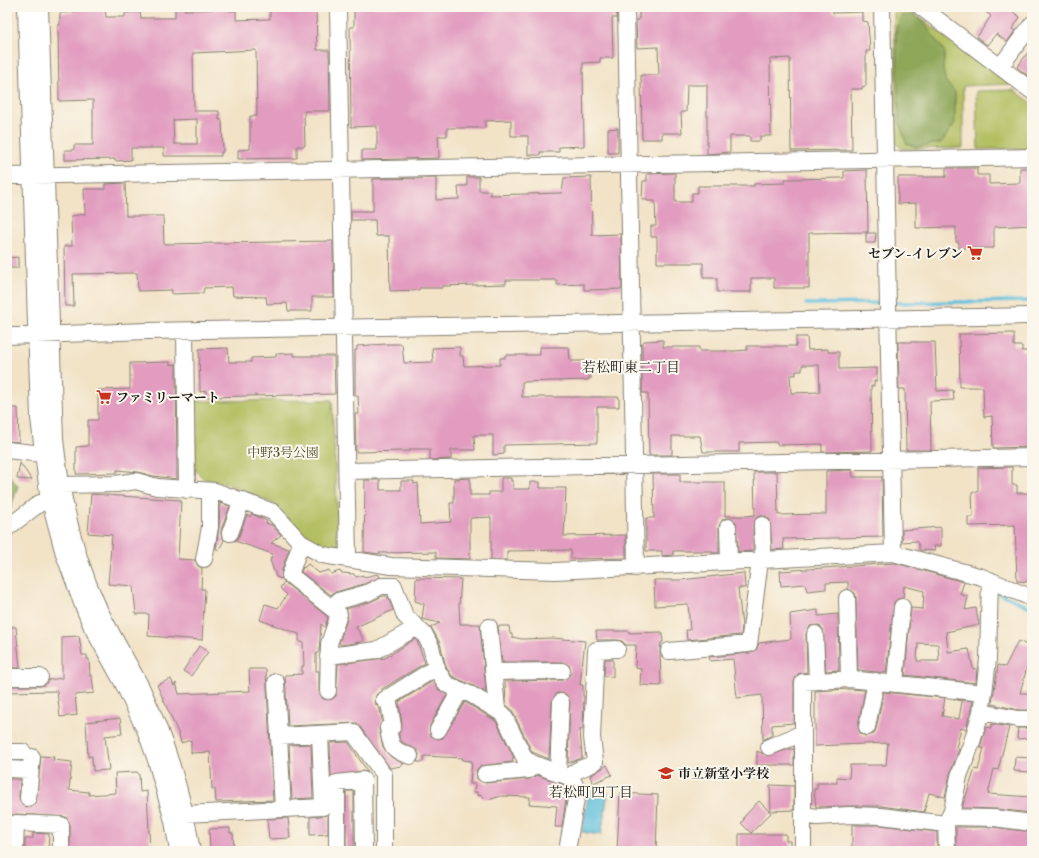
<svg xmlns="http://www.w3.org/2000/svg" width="1039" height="858" font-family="'Libre Bodoni','Noto Serif JP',serif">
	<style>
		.green { fill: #b2bf62; stroke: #676e3f }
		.forest { fill: #8da658; stroke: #54613a }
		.water { fill: #5ec0dc; stroke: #3d6e7c }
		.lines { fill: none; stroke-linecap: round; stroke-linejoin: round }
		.stream { stroke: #5ec0dc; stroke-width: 3.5 }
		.building { fill: #e29cc0; fill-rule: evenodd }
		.minor-casing { stroke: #878072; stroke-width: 18 }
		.minor { stroke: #fff; stroke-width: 16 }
		.labels { text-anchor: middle; stroke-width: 4; stroke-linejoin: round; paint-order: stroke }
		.poi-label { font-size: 13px; font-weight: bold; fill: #1c1c1c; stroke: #fbf7ec; text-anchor: start }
		.park-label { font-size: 13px; fill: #505534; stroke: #fbf7ec }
		.neighbourhood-label { font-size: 14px; fill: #1c1c1c; stroke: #fbf7ec }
	</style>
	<rect width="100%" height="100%" fill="#fbf7ec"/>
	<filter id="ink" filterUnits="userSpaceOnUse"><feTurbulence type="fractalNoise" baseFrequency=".025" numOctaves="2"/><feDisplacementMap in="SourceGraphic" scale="8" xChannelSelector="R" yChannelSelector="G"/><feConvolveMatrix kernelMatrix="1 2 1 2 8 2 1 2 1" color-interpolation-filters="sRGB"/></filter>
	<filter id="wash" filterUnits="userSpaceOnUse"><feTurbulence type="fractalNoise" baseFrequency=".012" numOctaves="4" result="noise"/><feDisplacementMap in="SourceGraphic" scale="16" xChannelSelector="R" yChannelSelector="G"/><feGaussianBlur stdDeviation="0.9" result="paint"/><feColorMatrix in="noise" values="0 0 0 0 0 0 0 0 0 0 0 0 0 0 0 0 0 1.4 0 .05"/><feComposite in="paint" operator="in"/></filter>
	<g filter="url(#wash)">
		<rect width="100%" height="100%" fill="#f2e3c7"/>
		<path class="green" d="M895 7H905L1012 84 963 86V148L903 149 896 144 894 8Z
			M1014 90 1032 103V149H978L976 91Z
			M332 400 339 551 325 549 303 534 274 504 228 484 204 479 195 470V401Z"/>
		<path class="forest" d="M913 15 925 24 945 52 943 69 946 82 955 92V123L941 143 916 147 906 143 899 121 896 30 901 16Z
			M7 473 18 486 11 508 7 510Z"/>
		<path class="water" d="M589 790 608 793 601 835 582 832Z"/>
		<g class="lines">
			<path class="stream" d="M893 303 1032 301
				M806 304 885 303
				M994 591 1032 608"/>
		</g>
		<g id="blocks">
			<path class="building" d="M74 7H105L106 17H125V13L140 12 141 18H175V7H184V10L229 9 230 11H236V20L270 19V7H316L317 50H329L330 111H304L305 146H297V158L238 159V150L250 149V116H257L256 50 193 53 194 111H219V120H222L223 152H221V156H164V148H131V160L115 161V159L65 160V150H74V145H93V100L59 101 58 25H60V13L74 12ZM197 119V144H174L173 120Z
				M354 7 617 8V18H612L613 58H600V62L583 63 584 146 559 147V152H540V155H528V136H511V120L485 121V128H447V136H438L439 158 362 160V150H377V126L351 127 350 27H354Z
				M639 7H833V13L862 12V21L868 22 870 51H866V86L862 87V89H851L852 150 791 151 790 58 770 59 771 136H760V141H750V136H730V152L707 154V85H687L686 112H681L682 133H662V139H642L641 75H659L658 47 637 48 636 20H639Z
				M979 7H1006L1020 17 1012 29 1015 31 1007 42 996 34 987 45 977 37 991 16Z
				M1032 47V79L1017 67Z
				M618 128V153H608V129Z
				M946 168H977V175H989V184L1020 183V168H1032V225L994 227V248H959V242H956V227L916 228V203L898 204V177H946Z
				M867 170 868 232 809 233V288H774V278H751V292H717V278H703V263H657V237H651V226H656L655 201H647V199H642L643 181H647V174L675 173V202H692V193H698V186H754V184L785 183V179L844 178V171Z
				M467 177H479V191H490V195L562 193 564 178 591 177 592 235 621 234 622 289 584 290V284L557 285V280H506V284L442 286V288H419V290L390 291 389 236H376L375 220H351V211H373V179L436 178V200L459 199 458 186H467Z
				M125 183 126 216H163L164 244 333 241 334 297H312V311H288L287 303 267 304 266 297 233 296 232 287 204 288 203 293 172 294V290L138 291 137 273 73 274 74 306H65L64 246H72L71 216 85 214 84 189H105V184Z
				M866 233H876L875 243H866Z
				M18 257V268H7V258Z
				M1014 333V346H1022V351H1032V447L993 448 992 416 984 417 983 387H960L959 334Z
				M796 337H807L808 350 828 349V352H839V369L877 368V381H874V386H871L872 451 822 452V444L777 445V442L739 443V452H703L700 436H672V455H649L648 393H642V344L644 341 663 340V347H699V351H735L747 350V346H796ZM802 365H819L820 392 791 393 790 375H796V371H802Z
				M898 342H935L937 391 953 390 954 400 930 401 931 450H906L905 389H899Z
				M386 344H402L404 363 433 362 432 348 460 347V356H463L464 366 500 365V358H505V355H540V347H569L570 361H592L591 378H588V380L522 382V397H619V407H597V443L504 445V454L493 455V435H474L475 450H451V459L430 460V449H410V451L356 452 355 414H359L358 396H355V350H357V346Z
				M228 348 229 362H251V358L276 357V354L294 353V356H334L335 394 206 397V391L200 392 199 349Z
				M170 362V365L176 364 177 479 153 476 138 472 117 470V473L76 474V447L88 446V420H98V390L130 389V363Z
				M7 408H18L19 442 7 441Z
				M20 463 32 480 17 479Z
				M1012 467V485H1017V493H1032V582L1017 581 1015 525 968 526V517H973L972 492H978V468Z
				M852 470 853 477H882L883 537 783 539 784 549 772 550 770 520 766 516H761L757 517 753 525V551L738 552 736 522 732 518H727L723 519 719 527V553H712V551H673V555L662 556V551H646V518H654L653 474H680V482H725V516H746L755 515 754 472H777L778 515 826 514V471Z
				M470 478V495H489V492H501V478H511V481H513V489H530V482H540V488H566L564 536 626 535V558L571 559V550L507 551V560H491V517L471 518 470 520V559L436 558V552L379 553V554L364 552 365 480H380V490H401V481H414V484L418 483 420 524 451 522 450 503H454V479Z
				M91 494 181 500 178 559 195 560 198 566 202 568 201 589H205L202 640 148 636 149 614H136L133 586 108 584 112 535 88 533Z
				M220 503 230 506 221 530V535L224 540 219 550 216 549 219 527Z
				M252 514 267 521 266 523 272 525 281 535 271 543 289 549 281 572 282 579 276 577 270 560 273 554 235 541 239 536 247 515 250 517Z
				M941 527V546H934L935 551 919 550V545L916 541 902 542V530Z
				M895 563 964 582 960 594 968 597 965 610 976 608 979 625 946 632 948 652 969 649 973 669H977L976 683 905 675 911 608 923 609 924 591 904 586 903 598 898 599 894 602 886 673 858 670 856 598 855 593 848 589V582L826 583V589L807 591 805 584 781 586 780 571ZM918 643 938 644 939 661H917Z
				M308 564 319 573 329 570 331 574 340 571 341 573 354 574 356 577 363 575 364 577 378 574 380 577 364 584 335 592 331 595 301 572 303 567 304 568Z
				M744 573 745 588H738L742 626 741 635 687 640 686 630H690L688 604 655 606 654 580H681Z
				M416 578 461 579 459 606 460 624H480L486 692 452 676 446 667 440 643 431 627 440 623 422 619 424 604 415 601Z
				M284 582 328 617 325 627 321 624 319 652 316 654V671H319V691L323 699H332L336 696 338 664 385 658 415 639 417 641 425 663 382 689 376 695 375 700 376 705 380 709 382 721 379 729 383 747 391 757 404 764 401 766 390 768 357 723 288 726 285 675 302 674V666H304L303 642H299V634L260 620 265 604 278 608 287 595 280 588Z
				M383 596H387L393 610 356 627 364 640 361 642 341 645 339 643 348 617 346 609 370 602Z
				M818 610V616L838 614 839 670 826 671 823 629 819 625 810 626 806 634 807 672 798 674 794 682V723L772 725V735L763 740 762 695 737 698 733 659 710 661 709 657 750 653 757 649 759 643 791 639 790 614Z
				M498 626H509L510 634H512V637L522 639 552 638 585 641 580 685H583V696H584L583 729H580L582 758 568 763 570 702 566 694 557 693 552 701 549 759 532 752 512 710 506 705 505 681 563 680 570 675V666L562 662H502Z
				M7 627H16L20 668H7Z
				M596 631H629V633L662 632 663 642 661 643 660 651 661 686 640 685 641 669 635 668 636 645H626L622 641 617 640H597Z
				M79 636 82 655H87V659H89L90 676H92L94 693 75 695 77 715 60 717 57 691 7 692V686H40L45 685 49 680 62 678V637Z
				M1018 641 1032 647V669L1027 667 1020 693H1032V710H1019L992 704 998 665 1005 667Z
				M199 646 208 652 191 676 183 671Z
				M605 659H613V677L604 676Z
				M249 669H266L273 800 216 802 215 789H212L210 752 191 753V740L181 743 179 735 157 685 171 679 174 686 176 683 179 694 250 691Z
				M433 681 438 689 447 695 430 725V735L438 739 443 738 465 702 496 721 514 758H512L513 762 480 766 476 770 477 779 486 783 530 779 537 775 564 785 566 789V798L562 827H555L557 806 529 804 530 797 502 796 491 799 482 798V796L477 795V792H474L475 784H470L472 761 462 760 463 758 424 756 423 762H417L419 755 417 750 402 742 399 737V733L402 725 399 702Z
				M849 689 865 690 858 726 860 734 866 736 874 734 876 729 884 692 945 698 942 716 959 719 962 701 954 699 973 701 966 729 961 728 956 748 959 749 950 774 945 797 929 793 924 812 881 806H849L816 807 814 789H817V783H837V777L849 778 850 765H886L888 743 815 746V691Z
				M120 718 122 734 105 736 109 770 93 771 92 756 88 757 86 722Z
				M992 724 1009 727 998 770 994 769 988 794 1032 797V813L995 809 962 808 975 769 978 770 984 748H980L986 727 991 728Z
				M1018 728H1032V738L1017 739Z
				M348 742 368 772 362 771 331 776 330 743Z
				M311 744 313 798 292 799 289 745Z
				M789 749H794V765H757V751L768 756Z
				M41 756 54 757 53 760 72 762 69 790 89 792V795L116 793 115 773 137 772 139 774 140 792 147 791 150 851H70V825L66 817 16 814 7 817 9 779H20L19 797 22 805 27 807 36 803Z
				M1015 757 1032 758V772L1014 771Z
				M607 765 612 775 593 783 590 776Z
				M770 785 794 786V810L771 811Z
				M346 791H354V851H346Z
				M620 793 658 795 656 851H617Z
				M759 801 771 813 751 833 741 823 744 820 743 818Z
				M328 815V834L310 835V817Z
				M288 818 290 838 269 839 267 819Z
				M852 825H880L937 832V851H852Z
				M956 827H993L1032 832V851H1010V849L992 847V851H956Z
				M230 828V833H233L234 851H210L209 829Z
				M33 833 49 834 48 851H25V839L33 838Z
				M739 834H786V841H790V851L739 850Z"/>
		</g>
	</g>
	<g filter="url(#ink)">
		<use href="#blocks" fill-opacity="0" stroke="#878072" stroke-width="1"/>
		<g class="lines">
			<defs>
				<path id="minor" d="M26 7 39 418 48 494 64 554 82 603 92 627 124 685 146 732 156 760 173 821 178 851
					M40 7 55 439C61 498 74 555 99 609 112 636 128 662 142 689 166 741 183 794 192 851
					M338 7 348 559
					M626 7 636 568
					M882 7 893 553
					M921 7 1032 91
					M1000 67 1032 24
					M7 176 1032 157
					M185 331 187 490
					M7 336 147 331 1032 316
					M7 450 42 454
					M347 471 1032 457
					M60 485 116 484 136 481 157 487 215 491 273 512 301 543 323 555 391 566 556 571 893 553 982 577 1032 598
					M762 525 763 560
					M728 527 729 562
					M7 528 40 503 50 501
					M230 533 242 500
					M301 543 290 575 339 614 329 644 328 691
					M204 559 210 527V491
					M847 598 849 679
					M338 601 367 593 381 586H394L405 616 425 635 431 647 437 670 446 684 472 695 503 714 525 759 534 764 569 777 573 781 576 787V799L567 851
					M489 627 497 709
					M815 634 817 681
					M669 651 749 644 760 561
					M328 656 377 650 417 627
					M493 672 562 671
					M7 677H40
					M276 682 283 809
					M895 683 902 607
					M388 697 393 726 388 728C391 747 392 750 410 756
					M384 700 437 667
					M981 712 1018 719H1032
					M867 727 876 681
					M438 730 460 691
					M279 736 353 732 380 769
					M769 747 803 733
					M7 752H23
					M7 769 30 770
					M485 774 529 770 534 764
					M558 774 561 702
					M384 775V851
					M569 777C580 765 585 770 595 762L592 737 596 650 617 649
					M28 798 32 757
					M185 814 323 807 320 734
					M803 815 817 817 849 815 881 816 946 824
					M949 817 994 818 1032 823
					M15 851 16 823 61 825V851
					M337 851V783L363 780 364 851
					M803 851V682L849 679 984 693
					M947 851 946 824 952 811 959 776 972 742 981 712 984 693 988 659 990 580"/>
			</defs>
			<use href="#minor" class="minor-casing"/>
			<use href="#minor" class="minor"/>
		</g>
	</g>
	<defs>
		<symbol id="supermarket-bare" viewBox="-9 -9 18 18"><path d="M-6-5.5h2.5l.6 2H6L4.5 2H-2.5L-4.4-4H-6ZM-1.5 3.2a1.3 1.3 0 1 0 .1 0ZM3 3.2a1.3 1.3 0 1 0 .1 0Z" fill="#c8321e" stroke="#fbf7ec" stroke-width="2.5" paint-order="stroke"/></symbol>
		<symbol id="school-bare" viewBox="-9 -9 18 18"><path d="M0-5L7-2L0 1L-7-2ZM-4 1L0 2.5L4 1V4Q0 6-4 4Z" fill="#c8321e" stroke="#fbf7ec" stroke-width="2.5" paint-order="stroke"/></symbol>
	</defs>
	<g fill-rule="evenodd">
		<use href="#supermarket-bare" x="964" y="242" width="22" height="22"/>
		<use href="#supermarket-bare" x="93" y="386" width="22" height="22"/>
		<use href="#school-bare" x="655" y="762" width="22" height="22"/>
	</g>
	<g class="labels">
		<g class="poi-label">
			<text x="963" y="258" text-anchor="end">セブン-イレブン</text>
			<text x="116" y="402">ファミリーマート</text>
			<text x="678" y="778">市立新堂小学校</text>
		</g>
		<g class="park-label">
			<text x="283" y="457">中野3号公園</text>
		</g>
		<g class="neighbourhood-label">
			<text x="631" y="372">若松町東二丁目</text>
			<text x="591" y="797">若松町四丁目</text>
		</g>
	</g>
	<rect width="1039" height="858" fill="none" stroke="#fbf7ec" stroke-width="24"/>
</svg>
